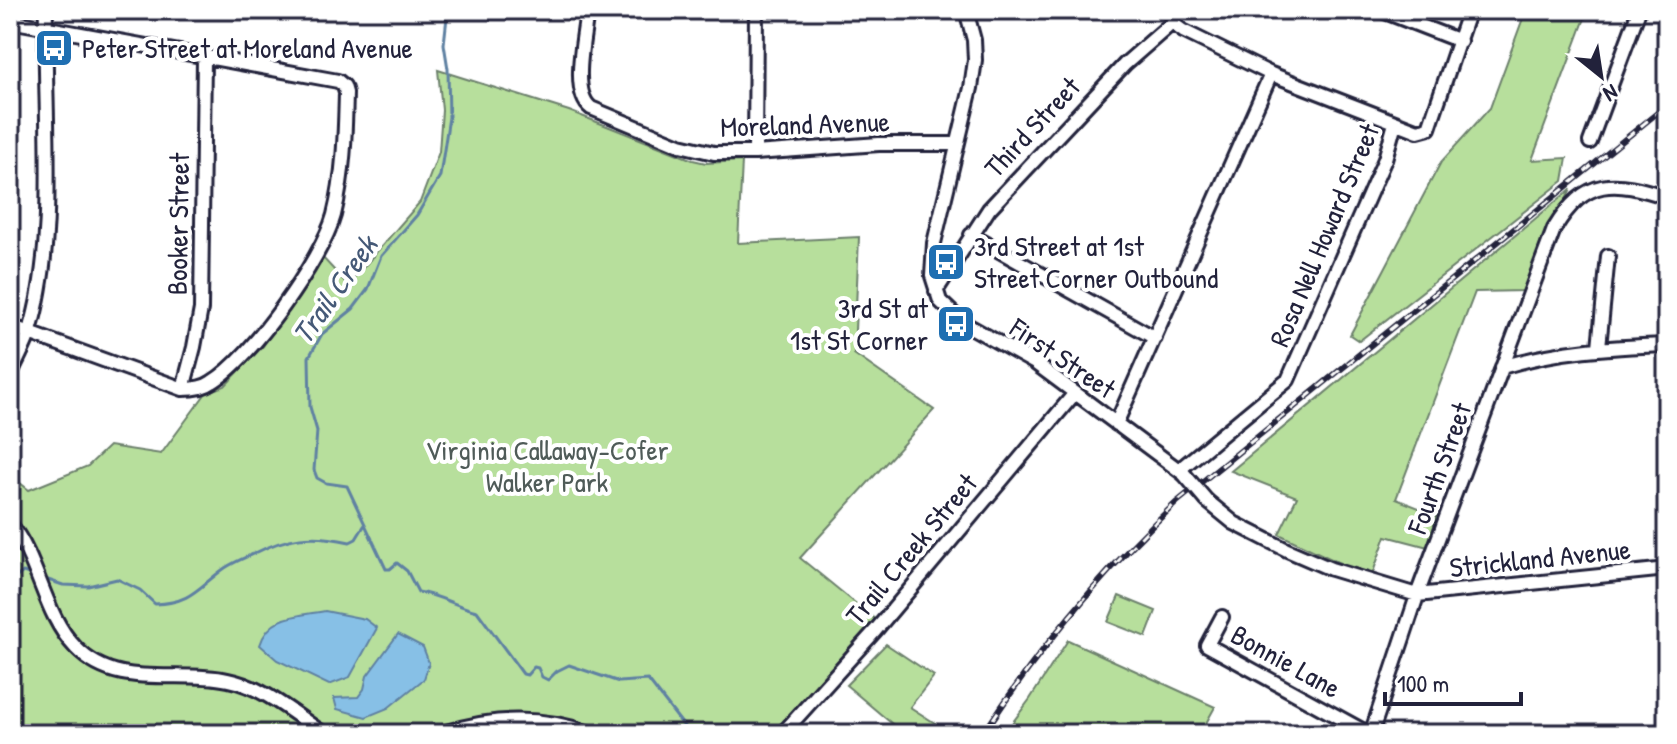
<svg xmlns="http://www.w3.org/2000/svg" width="1677" height="744" font-family="'Patrick Hand',sans-serif">
	<style>
		.green { fill: #b7df9c; stroke: #6c806c; stroke-width: 2 }
		.water { fill: #87c0e6; stroke: #5f81a2; stroke-width: 2 }
		.lines { fill: none; stroke-linecap: round; stroke-linejoin: round }
		.stream { stroke: #5f81a2; stroke-width: 3 }
		.minor-casing { stroke: #22223b; stroke-width: 18 }
		.minor { stroke: #fff; stroke-width: 12 }
		.rail-casing { stroke: #22223b; stroke-width: 6 }
		.rail { stroke: #fff; stroke-width: 3; stroke-dasharray: 9; stroke-linecap: butt }
		.minor-bridge-casing { stroke: #22223b; stroke-width: 18; stroke-linecap: butt }
		.minor-bridge { stroke: #fff; stroke-width: 12 }
		.labels { text-anchor: middle; stroke-width: 8; stroke-linejoin: round; paint-order: stroke }
		.poi-label { font-size: 28px; fill: #22223b; stroke: #fff; text-anchor: start }
		.street-label { font-size: 28px; fill: #22223b; stroke: #fff }
		.park-label { font-size: 28px; fill: #4f5b58; stroke: #fff }
		.water-label { font-size: 30px; font-style: italic; fill: #455977; stroke: #fff }
	</style>
	<rect width="100%" height="100%" fill="#fff"/>
	<filter id="ink" filterUnits="userSpaceOnUse"><feTurbulence type="fractalNoise" baseFrequency=".0125" numOctaves="2"/><feDisplacementMap in="SourceGraphic" scale="16" xChannelSelector="R" yChannelSelector="G"/><feConvolveMatrix kernelMatrix="1 2 1 2 8 2 1 2 1" color-interpolation-filters="sRGB"/></filter>
	<g filter="url(#ink)">
		<path class="green" d="M1526 10H1588L1532 160 1567 158 1563 181 1359 341 1350 335 1441 162 1490 108Z
			M438 70 569 111 693 160 706 163 742 161 738 243 859 237 854 354 934 410 800 558 875 619 772 734H10V475L29 490 88 466 109 446 161 454 206 393 225 386 263 346 323 258 348 285 420 202 439 152 442 110Z
			M1571 189 1524 291 1475 292 1396 499 1437 515 1428 547 1386 536 1371 578 1279 534 1297 497 1231 471Z
			M1119 596 1156 611 1146 637 1108 622Z
			M1068 640 1215 707 1200 734H1004L1030 699Z
			M886 644 934 676 910 707 952 734H897V728L846 685Z"/>
		<path class="water" d="M325 611 365 619 377 628 350 677 329 685 277 660 260 645C269 615 298 616 325 611Z
			M398 634 423 647 429 663 424 679 388 708 366 717 337 709 334 698 358 697 364 689 367 676Z"/>
		<g class="lines">
			<path class="stream" d="M454 10 447 17 444 44 448 69 449 117 440 176 417 215 381 256 368 289 353 309 322 334 309 357 310 407 317 431 314 470 317 478 326 483 347 486 386 569H390L397 563 407 571 418 592C439 595 456 606 477 611L523 674 527 675 534 667 538 668 542 677 548 680 557 671 569 665 619 682 648 680 690 734
				M42 578 63 585 88 586 117 579 140 590 155 604C192 603 198 587 225 568 234 562 244 558 253 554 289 536 311 533 350 542L356 539 364 526
				M10 582 23 572 35 576"/>
			<defs>
				<path id="minor" d="M587 10C585 35 570 92 591 108L680 145 714 153H755L879 144H957
					M966 10 974 40 975 60 971 88 934 243 932 276 940 301 962 322 1035 363 1184 474
					M1380 10 1460 41
					M10 21 338 81 344 86 346 93C345 134 344 175 334 215 322 259 251 359 212 382 204 388 192 389 183 389L10 326
					M1172 23 1183 31 1271 74 1418 131 1429 128 1469 10
					M1590 142 1639 10
					M755 153 756 10
					M971 235 1155 338
					M936 291 989 209 1125 64 1172 23 1180 10
					M1599 347 1608 256
					M1502 367C1557 350 1610 347 1667 345
					M10 376C16 361 25 347 30 331 59 235 43 111 46 10
					M183 389 194 347 201 309 204 58
					M1116 424 1271 74
					M1179 470 1288 380 1385 159 1395 123
					M1207 501 1234 523 1287 550 1331 569 1417 595 1667 569
					M10 524C40 561 43 614 76 648 117 691 176 669 228 680 264 687 294 714 324 734
					M1222 617 1207 645 1369 734
					M439 734C492 717 540 715 593 734
					M782 734 875 631 1075 393
					M1371 734 1420 587 1554 229C1586 176 1614 180 1667 197"/>
			</defs>
			<use href="#minor" class="minor-casing"/>
			<use href="#minor" class="minor"/>
			<defs>
				<path id="rail" d="M983 734C1039 649 1103 571 1177 502L1667 105"/>
			</defs>
			<use href="#rail" class="rail-casing"/>
			<use href="#rail" class="rail"/>
			<defs>
				<path id="minor-bridge" d="M1184 474 1207 501"/>
			</defs>
			<use href="#minor-bridge" class="minor-bridge-casing"/>
			<use href="#minor-bridge" class="minor-bridge"/>
		</g>
	</g>
	<defs>
		<symbol id="bus-square" viewBox="-11 -11 22 22"><rect x="-9" y="-9" width="18" height="18" rx="4" fill="#1f6fb2" stroke="#fff"/><path d="M-5-6H5V4H4V6H2V4H-2V6H-4V4H-5ZM-3.5-4V0h7V-4ZM-3.5 1.2v1.5H-2V1.2ZM2 1.2v1.5H3.5V1.2Z" fill="#fff"/></symbol>
	</defs>
	<g fill-rule="evenodd">
		<use href="#bus-square" x="32" y="26" width="44" height="44"/>
		<use href="#bus-square" x="924" y="240" width="44" height="44"/>
		<use href="#bus-square" x="934" y="302" width="44" height="44"/>
	</g>
	<g class="labels">
		<g class="poi-label">
			<text x="82" y="58">Peter Street at Moreland Avenue</text>
			<text x="974" y="256">3rd Street at 1st<tspan x="974" dy="32">Street Corner Outbound</tspan></text>
			<text x="928" y="318" text-anchor="end">3rd St at<tspan x="928" dy="32">1st St Corner</tspan></text>
		</g>
		<g class="street-label">
			<text transform="translate(805 124) rotate(-2)" y="10">Moreland Avenue</text>
			<text transform="translate(1032 127) rotate(-47)" y="10">Third Street</text>
			<text transform="translate(178 224) rotate(-89)" y="10">Booker Street</text>
			<text transform="translate(1324 235) rotate(-67)" y="10">Rosa Nell Howard Street</text>
			<text transform="translate(1063 358) rotate(34)" y="10">First Street</text>
			<text transform="translate(1439 468) rotate(-70)" y="10">Fourth Street</text>
			<text transform="translate(911 549) rotate(-50)" y="10">Trail Creek Street</text>
			<text transform="translate(1540 558) rotate(-6)" y="10">Strickland Avenue</text>
			<text transform="translate(1286 661) rotate(29)" y="10">Bonnie Lane</text>
		</g>
		<g class="park-label">
			<text x="547" y="460">Virginia Callaway-Cofer<tspan x="547" dy="32">Walker Park</tspan></text>
		</g>
		<g class="water-label">
			<text transform="translate(335 290) rotate(-55)" y="10">Trail Creek</text>
		</g>
	</g>
	<rect width="1677" height="744" fill="none" stroke="#fff" stroke-width="40"/>
	<rect x="20" y="20" width="1637" height="704" fill="none" stroke="#22223b" stroke-width="3" filter="url(#ink)"/>
	<g transform="translate(1601 76) rotate(150)" stroke="#ffffff" stroke-width="6" paint-order="stroke">
	<path d="M0-6L14 30L0 20L-14 30Z" fill="#22223b"/>
	<text y="-12" font-size="22" font-weight="bold" text-anchor="middle" fill="#22223b">N</text>
	</g>
	<path d="M1385 692v12h136v-12" fill="none" stroke="#22223b" stroke-width="4"/>
	<text x="1397" y="692" font-size="24" fill="#22223b" stroke="#ffffff" stroke-width="6" paint-order="stroke">100 m</text>
</svg>
